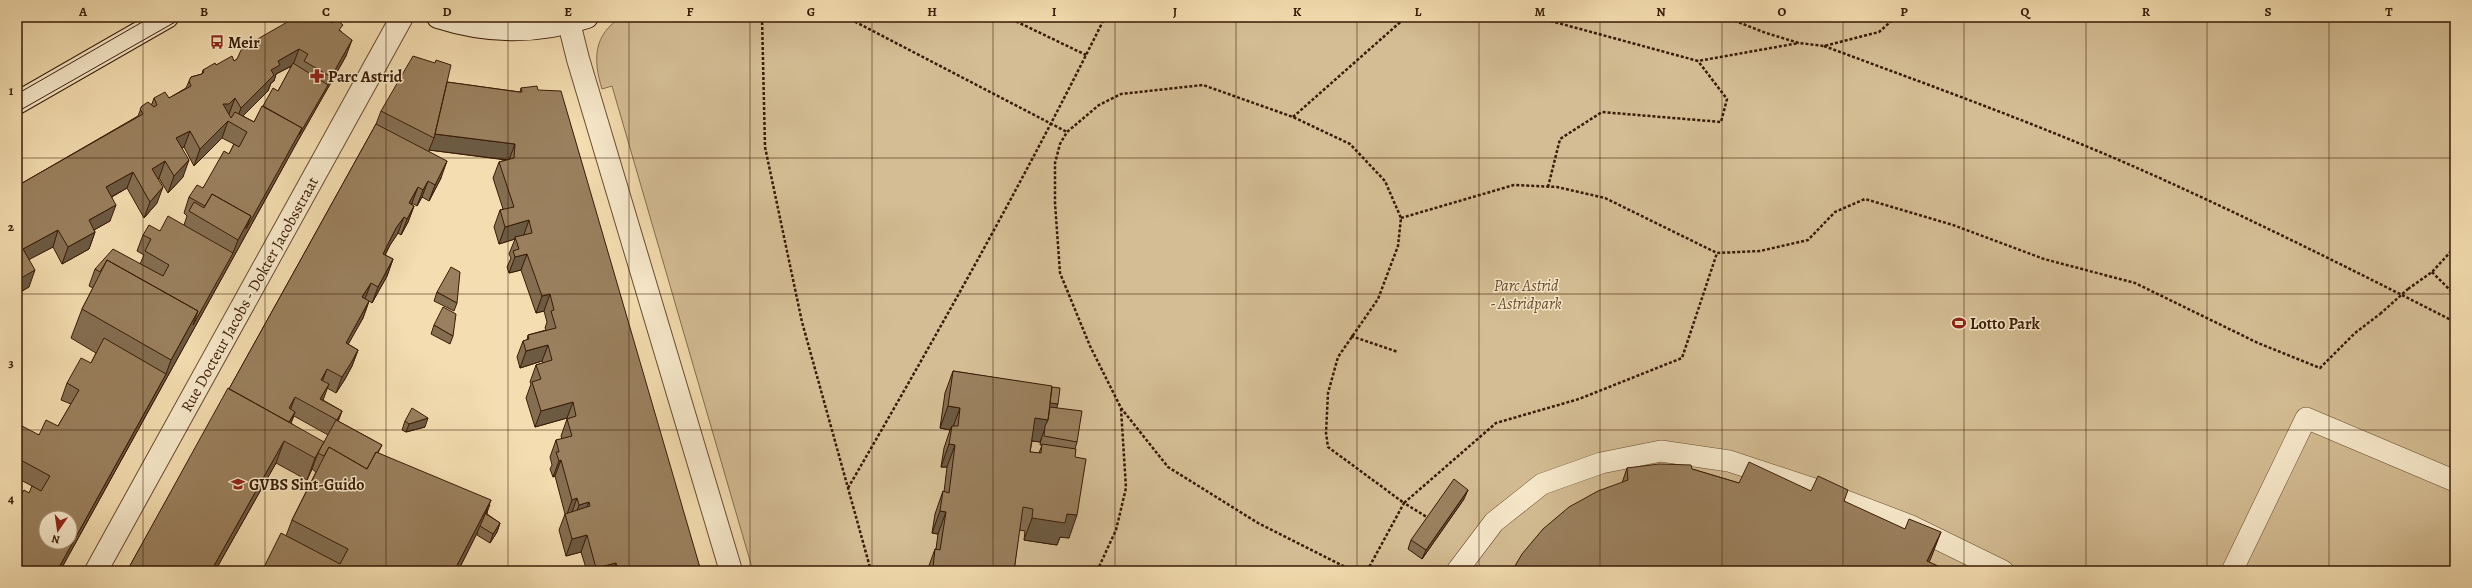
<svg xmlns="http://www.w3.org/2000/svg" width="2472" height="588" font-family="Alegreya,serif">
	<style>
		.green { fill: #d4bd94; stroke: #866c4c }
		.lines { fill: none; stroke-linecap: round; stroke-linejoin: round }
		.lane-casing { stroke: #684c30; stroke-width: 22 }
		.street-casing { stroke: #684c30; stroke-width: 24 }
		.secondary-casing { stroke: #391b05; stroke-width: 24 }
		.path { stroke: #391b05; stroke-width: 2.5; stroke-dasharray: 3 2; stroke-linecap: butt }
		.lane { stroke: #f8eacc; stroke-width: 21 }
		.street { stroke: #f8eacc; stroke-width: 22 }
		.secondary { stroke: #f8eacc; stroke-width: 22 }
		.tram { stroke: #391b05; stroke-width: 1 }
		.path-bridge { stroke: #391b05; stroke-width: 2.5; stroke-dasharray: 3 2; stroke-linecap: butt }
		.wall { fill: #846e51; stroke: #391b05; fill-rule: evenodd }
		.shaded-wall { fill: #6c5a42; stroke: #391b05 }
		.building { fill: #9a805e; stroke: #391b05; fill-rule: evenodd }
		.grid { fill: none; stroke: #391b05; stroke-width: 1; stroke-opacity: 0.55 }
		.labels { text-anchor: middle; stroke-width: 3; stroke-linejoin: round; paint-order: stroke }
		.poi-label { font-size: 16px; font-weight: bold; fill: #391b05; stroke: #f8eacc; text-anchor: start }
		.park-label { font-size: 16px; font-style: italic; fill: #684c30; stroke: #f8eacc }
		.street-label { font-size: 16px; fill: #391b05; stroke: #f8eacc }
		.neatline { fill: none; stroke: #391b05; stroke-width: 1.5 }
		.grid-label { font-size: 13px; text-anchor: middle; font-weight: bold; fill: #391b05 }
	</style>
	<rect width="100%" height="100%" fill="#f4deb1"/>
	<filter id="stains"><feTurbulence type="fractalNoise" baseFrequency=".005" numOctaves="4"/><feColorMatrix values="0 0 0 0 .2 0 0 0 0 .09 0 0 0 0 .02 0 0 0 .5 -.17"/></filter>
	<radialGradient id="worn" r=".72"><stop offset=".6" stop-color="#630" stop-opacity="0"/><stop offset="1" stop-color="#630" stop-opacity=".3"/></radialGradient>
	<path class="green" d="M622 17H2455V571H753L612 86 602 89C593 60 593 34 622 17Z"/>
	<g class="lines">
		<defs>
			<path id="lane" d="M1457 571 1494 522 1542 484 1601 463 1661 451 1729 461 1817 490 1909 525 2003 571
				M2232 571 2306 418 2455 481"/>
			<path id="street" d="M569 23 578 59 731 571
				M96 571 402 17"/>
			<path id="secondary" d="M438 17C488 33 537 34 587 17
				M17 103 167 17"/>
		</defs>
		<use href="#lane" class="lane-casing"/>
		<use href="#street" class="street-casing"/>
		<use href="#secondary" class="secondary-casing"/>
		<path class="path" d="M762 17 765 147 802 322 871 571
			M846 17 1067 132
			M1007 17 1086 55
			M1536 17 1698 61 1799 43
			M1725 17 1766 33 1799 43 1824 46 1879 32 1896 17
			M1824 46C1934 87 2046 127 2153 175 2255 221 2355 271 2455 322
			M1293 117 1406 17
			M1548 187 1560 139 1602 112 1721 122 1727 99 1698 61
			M1401 218 1514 185 1557 187 1605 198 1717 253 1760 251 1808 240 1835 212 1865 199 1953 225 2044 259 2135 283 2258 343 2320 368 2355 333 2380 314
			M2432 272 2453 293 2455 300
			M2408 289 2432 272 2455 247
			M1351 336 1398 352
			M848 488C938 333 1026 177 1105 17
			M1097 571 1116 530 1126 488 1121 409
			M1353 571 1258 523 1168 467 1121 408 1090 346 1060 273 1055 203V163L1060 144 1067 132 1099 105 1121 94 1203 85 1293 117 1350 144 1385 181 1401 218 1398 246 1378 299 1338 357 1328 393 1326 433 1328 447 1404 503 1496 423 1579 399 1682 358 1717 253
			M1367 571 1404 503 1430 519"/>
		<use href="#lane" class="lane"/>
		<use href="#street" class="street"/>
		<use href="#secondary" class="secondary"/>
		<path class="tram" d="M17 94 151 17
			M17 112 184 17"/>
		<path class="path-bridge" d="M2380 314 2408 289"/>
	</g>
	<path class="wall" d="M307 20 341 31 346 56 296 144 60 571 21 495 29 493 34 487 17 478V433L39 435 58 426 71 404 61 400 67 383 91 363 96 353 71 338 82 309 93 288 89 286 95 269 140 264 144 255 137 251 143 235 184 225 187 216 184 213 189 197 203 188 229 154 234 144 222 138 194 166 184 147 182 148 183 177 168 193 159 178H158L157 203 144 218 127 188 112 197 110 221 94 230 95 232 89 249 62 264 53 247 29 259V287L17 294V186L138 116 142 106 152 104 154 98H169L186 88 191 77 202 74 203 70 216 65 234 61ZM292 66 278 91 263 106 254 122 243 116 268 91 271 83 274 81 276 74Z
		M447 82 520 92 521 88 538 90 701 571H587L581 552 566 556 559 530 565 514 555 476 553 477 550 469 552 465 550 457 556 440 562 439 561 436 567 419V418L535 427 526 398 531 384 530 382 536 365 543 363 542 361 520 368 517 357 523 341 527 340 528 335 546 330 545 328 547 322 544 311 536 313 521 270 509 273 507 267 511 258 509 254 515 239 499 244 494 227 500 210 503 209 493 178 499 162 506 160 429 150V152L441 178 429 201 422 197 417 206 412 203 411 204 414 206 408 222 401 235 398 233 390 245 385 255 393 259 387 276 372 303 369 301 363 318 348 344 358 350 352 366 345 379 336 393 327 388 323 400 342 411 338 421 382 445 378 453 489 504 487 514 500 523 497 532 490 543 477 535V533L458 571H262L286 536 292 520 316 472 312 469 307 480 276 463 215 571H127L229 389 376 124 381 111ZM294 416 328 435 322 446 291 423Z
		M437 292 457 303 454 311 434 301Z
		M434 325 453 336 450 344 431 334Z
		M953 371 1052 387 1057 408 1077 442 1075 449 1069 538 1060 537 1057 545 1024 540 1025 531 1019 530 1014 571H927L935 549H936L938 534 932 533 935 514 943 491 944 492 947 467H941L944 448 950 430 940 428 945 393ZM1042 435 1040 445H1042L1039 453 1030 452 1032 441 1040 442Z
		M405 421 425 427 406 432 402 430Z
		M1627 468 1692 469 1739 483 1811 491 1844 501 1931 558 1622 483Z
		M1464 499 1422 559 1408 549 1411 540Z"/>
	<path class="shaded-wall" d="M352 40 346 56 325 93 296 144 60 571H57L166 374 171 360 198 311 233 253 238 240 251 216 302 128 328 85 331 77Z
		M299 49 293 65 276 74 274 81 271 83 268 91 235 124 241 108 278 61Z
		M235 98 229 114 223 121V104Z
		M228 121 222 138 194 166 200 149Z
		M190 131 184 147 170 155 176 138Z
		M434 134 515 144 509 160 429 150 434 138Z
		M189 160 183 177 168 193 174 176Z
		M165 161 159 178 146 185 152 169Z
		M447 161 441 178 429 201 435 185Z
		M133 172 127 188 100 203 106 187Z
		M428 181 422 197 417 206 423 190Z
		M163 187 157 203 144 218 150 202Z
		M418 187 412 203 404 217 409 203Z
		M116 205 110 221 83 236 89 220Z
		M414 206 408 222 401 235 407 219Z
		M404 217 398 233 390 245 377 271 383 254 396 228Z
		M529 220 523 237H515V239L499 244 505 227Z
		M58 230 53 247 17 266 23 249Z
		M95 232 89 249 62 264 68 247Z
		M527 254 521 270 509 273 515 257Z
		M393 259 387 276 372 303 378 287Z
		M35 270 29 287 17 294V278Z
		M371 283 365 299 362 297Z
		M550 294 544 311 536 313 542 296Z
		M369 301 363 318 340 359 346 343Z
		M548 345 542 361 520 368 526 351Z
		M358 350 352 366 345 379 336 393 342 377Z
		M327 369 321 385V380Z
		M329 384 323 400 320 399Z
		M295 397 289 414V408Z
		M573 402 567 418 535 427 541 411Z
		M1048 402 1058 404 1055 412 1048 411Z
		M948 406 960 408 952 430V426L950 430 940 428Z
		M342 411 336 427 337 420Z
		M295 412 289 428H286Z
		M428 418 425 427 406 432 409 424Z
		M1035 418 1048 420 1040 442 1027 440Z
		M284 441 276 463 215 571H211Z
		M324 442 319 453H318L312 469 307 480 315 458Z
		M949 444 955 445 947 467H941Z
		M561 460 555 476 553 477 559 461Z
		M1468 490 1464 499 1422 559 1426 550Z
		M577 498 571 515 566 517 572 500Z
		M491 500 481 526H480L477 533 458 571H454Z
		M589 502 583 518 573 521 579 505Z
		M940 511 946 512 938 534 932 533Z
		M1067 514 1077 515 1069 538 1060 537 1057 545 1024 540 1032 518Z
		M500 523 497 532 490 543 493 534Z
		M1941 532 1931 558 1925 571 1927 561Z
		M587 535 581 552 566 556 572 539Z
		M616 563 613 571H595L596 568Z
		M933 567 938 568 937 571H932Z"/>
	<path class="building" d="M296 17H305L307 20 313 17H324L332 23 336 19 343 25 339 30 352 40 331 77 304 61 308 54 299 49 278 61 280 65 271 70 274 75 241 108 235 98 229 104H223L231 118 235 112 254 122 262 106 302 128 246 229 251 216 212 194 205 206 189 197 197 185 203 188 224 151 229 154 234 144 239 147 247 132 228 121 200 149 190 131 176 138 189 160 174 176 165 161 152 169 163 187 150 202 133 172 106 187 116 205 89 220 95 232 68 247 58 230 23 249 35 270 23 277 17 278V186L143 114 140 109 142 106 148 102 154 107 157 105 154 98 165 92 169 98 191 86 189 81 191 77 202 74 204 72 203 70 215 63 216 65 232 56 234 61 237 59 242 48Z
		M413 56 435 63 436 60 451 65 434 138 381 111Z
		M293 63 328 85 299 135 302 128 263 106 273 88 278 91Z
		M447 82 519 92H522L521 88 537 86 538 90 561 91 701 571H619L616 563 596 568 587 535 572 539 565 514 590 506 589 502 579 505 577 498 572 500 561 460 559 461 556 452H559L556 440 572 436 567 419 576 416 573 402 541 411 532 382 541 379 536 365 552 360 548 345 526 351 523 341 529 339 528 335 556 328 551 311 554 310 550 294 542 296 527 254 515 257 513 251 519 249 515 237 532 233 529 220 505 227 500 210 514 207 499 162 514 158 515 144 435 134Z
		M376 124 447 161 435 185 428 181 423 190 418 187 409 203 414 206 407 219 404 217 396 228 383 254 393 259 378 287 371 283 362 297 369 301 346 343 358 350 351 363 342 377 327 369 321 380 329 384 320 399 342 411 337 420 295 397 289 408 295 412 289 422 229 389Z
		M212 194 251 216 238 240 189 211 194 202 204 208Z
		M168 216 233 253 193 325 198 311 107 260 100 272 95 269 113 249 163 276 169 265 145 251 151 239 143 235 149 225 160 231Z
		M107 260 198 311 171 360 82 309Z
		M451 267 460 272 457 303 437 292Z
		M443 307 456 314 453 336 434 325Z
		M104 338 166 374 57 571H17V493L21 495 24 490 29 493 32 486 41 491 50 476 17 458V433L18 434 22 426 39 435 46 420 58 426 79 390 67 383 81 358 91 363ZM46 518H70V542H46Z
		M953 371 1052 386 1048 420 1035 418 1030 452 1041 453 1042 444 1076 449 1075 457 1086 459 1077 515 1067 514 1065 523 1032 518 1033 509 1023 507 1014 571H938V568L933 567 935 549 940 550 946 512 940 511 943 491 949 493 955 445 949 444 952 426H958L960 408 948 406Z
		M1052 387 1060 388 1058 404 1050 403Z
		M228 388 324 442 315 458 284 441 211 571H127Z
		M1050 407 1082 411 1077 442 1044 436 1045 426 1048 420Z
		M412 408 428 418 409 424 405 421Z
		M336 420 382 445 377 453 376 452 367 469 329 447 324 456 318 453Z
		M329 447 367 469 376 452 491 500 454 571H262L281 533 340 564 348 549 292 520Z
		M1749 462 1811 491 1818 476 1848 490 1844 501 1905 529 1909 519 1941 532 1927 561 1949 571H1512L1522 554 1543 529 1569 507 1598 491 1628 480 1627 468 1659 464 1691 465 1692 469 1739 483Z
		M1454 479 1468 490 1426 550 1411 540Z
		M489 504 490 505 486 514 500 523 493 534 480 526 484 517Z"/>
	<path class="grid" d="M143 17V571M265 17V571M386 17V571M508 17V571M629 17V571M750 17V571M872 17V571M993 17V571M1115 17V571M1236 17V571M1357 17V571M1479 17V571M1600 17V571M1722 17V571M1843 17V571M1964 17V571M2086 17V571M2207 17V571M2329 17V571M17 158H2455M17 294H2455M17 430H2455"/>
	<defs>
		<symbol id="bus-bare" viewBox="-9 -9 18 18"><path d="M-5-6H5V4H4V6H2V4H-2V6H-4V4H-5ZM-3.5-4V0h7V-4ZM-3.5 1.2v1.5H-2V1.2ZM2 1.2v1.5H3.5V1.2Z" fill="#8f2418" stroke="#f8eacc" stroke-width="2.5" paint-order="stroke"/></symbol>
		<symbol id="pharmacy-bare" viewBox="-9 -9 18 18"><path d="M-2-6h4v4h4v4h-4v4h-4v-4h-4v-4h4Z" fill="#8f2418" stroke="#f8eacc" stroke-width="2.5" paint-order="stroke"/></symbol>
		<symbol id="stadium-bare" viewBox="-9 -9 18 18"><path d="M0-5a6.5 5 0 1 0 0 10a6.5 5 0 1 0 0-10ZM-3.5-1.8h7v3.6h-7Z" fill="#8f2418" stroke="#f8eacc" stroke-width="2.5" paint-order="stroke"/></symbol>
		<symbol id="school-bare" viewBox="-9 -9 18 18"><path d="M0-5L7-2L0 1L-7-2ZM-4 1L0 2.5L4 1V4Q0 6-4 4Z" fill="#8f2418" stroke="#f8eacc" stroke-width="2.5" paint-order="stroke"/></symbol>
	</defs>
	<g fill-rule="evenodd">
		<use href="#bus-bare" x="207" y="32" width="20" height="20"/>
		<use href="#pharmacy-bare" x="307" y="66" width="20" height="20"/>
		<use href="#stadium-bare" x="1949" y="313" width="20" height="20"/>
		<use href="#school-bare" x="228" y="474" width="20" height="20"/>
	</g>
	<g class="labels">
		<g class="poi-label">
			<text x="228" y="48">Meir</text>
			<text x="328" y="82">Parc Astrid</text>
			<text x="1970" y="329">Lotto Park</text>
			<text x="249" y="490">GVBS Sint-Guido</text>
		</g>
		<g class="park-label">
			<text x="1526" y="291">Parc Astrid<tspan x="1526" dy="18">- Astridpark</tspan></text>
		</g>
		<g class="street-label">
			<text transform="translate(249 294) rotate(-61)" y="6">Rue Docteur Jacobs - Dokter Jacobsstraat</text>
		</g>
	</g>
	<rect width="2472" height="588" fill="none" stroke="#f4deb1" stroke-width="44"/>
	<g transform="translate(58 530) rotate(193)"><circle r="19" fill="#f8eacc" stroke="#ac977c"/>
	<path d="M0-3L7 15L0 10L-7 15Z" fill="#8f2418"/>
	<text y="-6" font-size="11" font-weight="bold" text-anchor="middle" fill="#391b05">N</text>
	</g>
	<rect x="22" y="22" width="2428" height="544" class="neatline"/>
	<g class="grid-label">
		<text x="83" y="16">A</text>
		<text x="204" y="16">B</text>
		<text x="326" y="16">C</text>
		<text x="447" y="16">D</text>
		<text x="568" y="16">E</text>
		<text x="690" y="16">F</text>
		<text x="811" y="16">G</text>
		<text x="932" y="16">H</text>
		<text x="1054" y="16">I</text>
		<text x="1175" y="16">J</text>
		<text x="1297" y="16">K</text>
		<text x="1418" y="16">L</text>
		<text x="1540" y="16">M</text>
		<text x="1661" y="16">N</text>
		<text x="1782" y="16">O</text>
		<text x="1904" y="16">P</text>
		<text x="2025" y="16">Q</text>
		<text x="2146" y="16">R</text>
		<text x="2268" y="16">S</text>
		<text x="2389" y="16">T</text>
		<text x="11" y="95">1</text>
		<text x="11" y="231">2</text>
		<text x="11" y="367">3</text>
		<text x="11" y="503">4</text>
	</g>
	<rect width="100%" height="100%" filter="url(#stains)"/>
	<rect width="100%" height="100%" fill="url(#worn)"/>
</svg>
